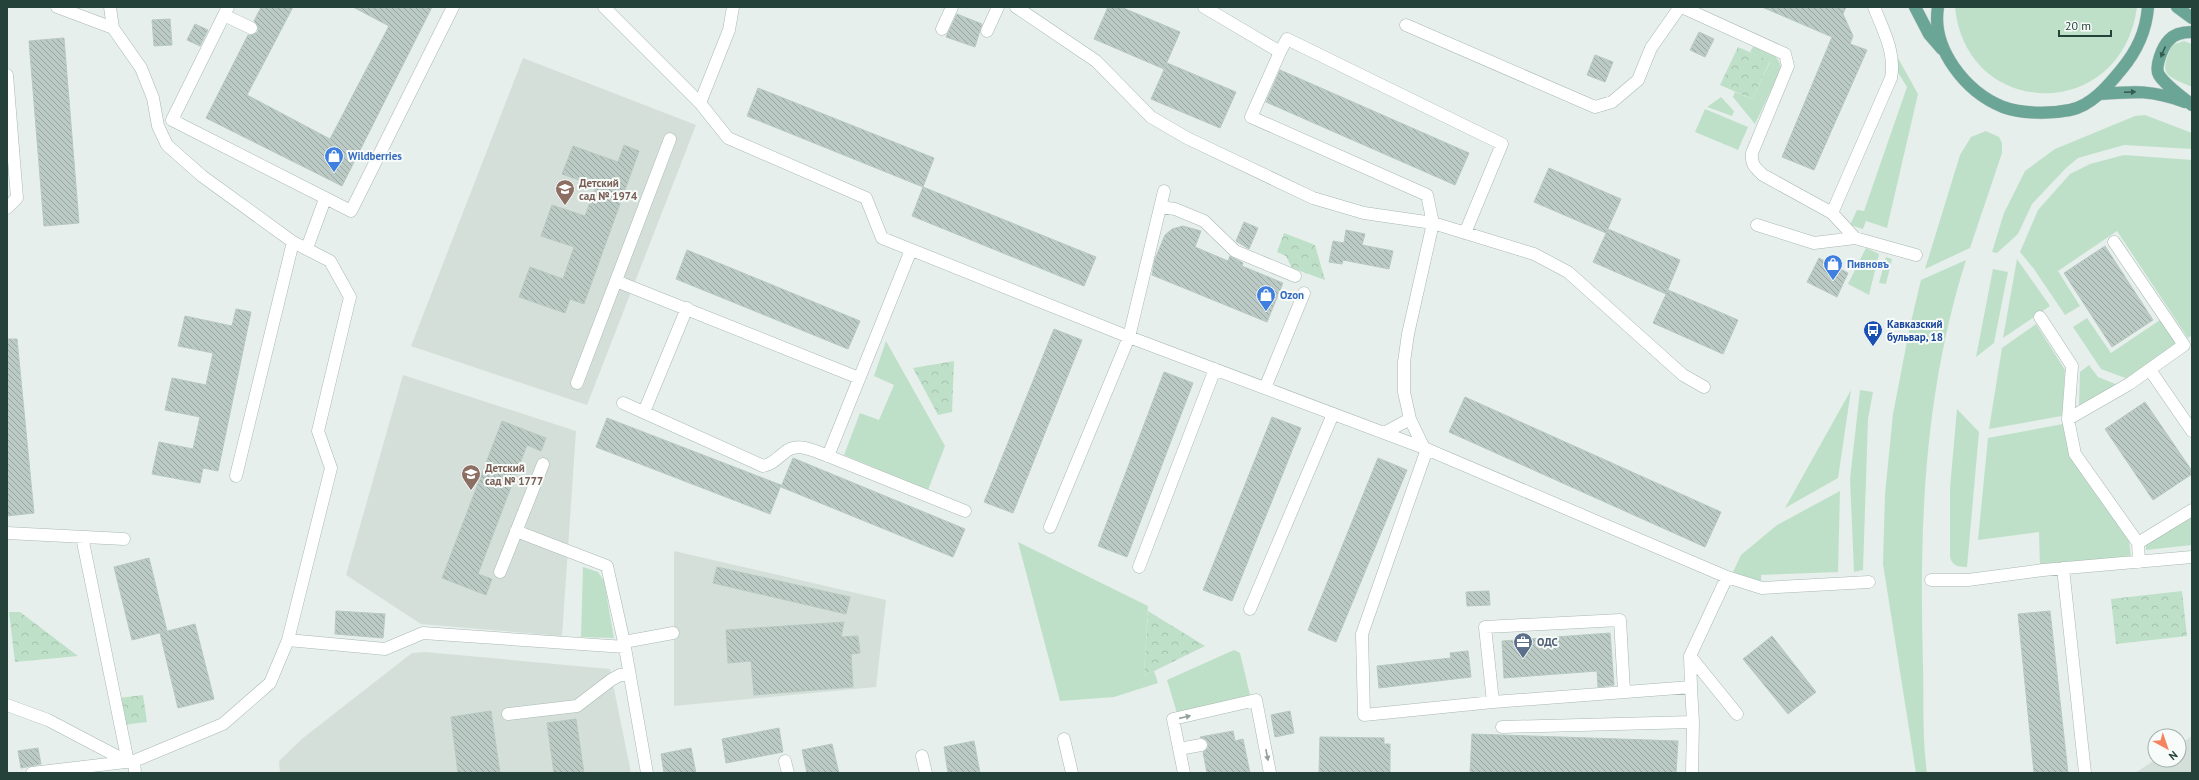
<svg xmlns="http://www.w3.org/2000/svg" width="2199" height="780" font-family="'PT Sans',sans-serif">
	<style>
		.built { fill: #d4dfda }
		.grass { fill: #bfe0c8 }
		.park { fill: url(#park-crowns) }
		.building { fill: url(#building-back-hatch); stroke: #b8c9c2 }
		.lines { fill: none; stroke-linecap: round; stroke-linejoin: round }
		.minor-casing { stroke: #a8b8b2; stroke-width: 13 }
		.major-casing { stroke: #c2cac8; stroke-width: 13 }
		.minor { stroke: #fff; stroke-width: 12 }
		.major { stroke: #6aa596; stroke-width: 12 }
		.oneway { fill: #365b51 }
		.oneway2 { fill: #92a09c }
		.labels { text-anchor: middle; stroke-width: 4; stroke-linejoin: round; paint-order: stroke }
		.shop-label { font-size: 11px; font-weight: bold; fill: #366cbe; stroke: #f7fbf9; text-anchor: start }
		.education-label { font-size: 11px; font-weight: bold; fill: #785e54; stroke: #f7fbf9; text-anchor: start }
		.transit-label { font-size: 11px; font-weight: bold; fill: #164399; stroke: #f7fbf9; text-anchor: start }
		.service-label { font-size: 11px; font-weight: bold; fill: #4e5e75; stroke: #f7fbf9; text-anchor: start }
	</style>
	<defs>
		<pattern id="park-crowns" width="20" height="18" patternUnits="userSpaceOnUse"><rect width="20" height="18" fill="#bfe0c8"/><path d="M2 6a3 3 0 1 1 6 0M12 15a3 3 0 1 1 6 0" fill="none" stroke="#a4c1ad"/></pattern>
		<pattern id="building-back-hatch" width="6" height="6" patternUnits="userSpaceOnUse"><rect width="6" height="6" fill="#bbcac4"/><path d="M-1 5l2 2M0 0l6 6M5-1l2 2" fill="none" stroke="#98a6a0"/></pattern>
	</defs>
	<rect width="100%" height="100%" fill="#e6efeb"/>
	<path class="built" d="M523 58 696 125 587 405 411 346Z
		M403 375 576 431 562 636 421 624 346 575Z
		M674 551 886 600 876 687 674 706Z
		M425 652 610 669 631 773H280L279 761 303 738 412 653Z
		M2192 736V773H2135L2155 760H2179V745Z"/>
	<path class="grass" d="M1955 7H2137C2122 123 1966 121 1955 7Z
		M2184 41 2192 44V87C2164 75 2159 75 2172 45Z
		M1754 45C1766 51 1780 54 1781 69L1755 124 1733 97 1735 92 1752 99 1770 62 1750 52Z
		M1898 58 1918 94 1887 228 1866 221 1863 229 1850 225 1857 210 1864 211 1907 87 1897 71Z
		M1721 97 1734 111 1732 116 1707 107Z
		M1705 109 1748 127 1738 150 1695 132Z
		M2145 115 2192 133V149L2124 145 2078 158 2066 168 2032 204 2018 234 1997 253 1992 252 2004 213 2025 171 2055 149 2135 116Z
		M1986 131 1999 137 2002 143V153L1970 248 1925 269 1960 155 1971 137Z
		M2124 155 2192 160V335L2188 338 2117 231 2058 271 2080 306 2065 315 2034 269 2020 252 2038 210 2070 174 2090 164Z
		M1866 248 1879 254 1869 295 1848 284Z
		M1886 257 1892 259 1886 284 1879 283Z
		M2017 259 2050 306 2003 338Z
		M1966 260C1924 393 1919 526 1923 664 1924 700 1922 737 1927 773H1916L1883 564 1885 494 1893 414 1910 326 1921 280Z
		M1993 269 2008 272 1994 343 1976 357Z
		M2087 318 2111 353 2160 320 2177 346 2128 379 2101 369 2073 327Z
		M2036 324 2065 370 2062 416 1989 429 2002 348Z
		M886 341 945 446 928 490 844 455 860 413 879 420 894 385 874 376Z
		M2089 365 2098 377 2118 385 2079 408 2080 372Z
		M1851 390 1838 478 1785 508Z
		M1860 390 1873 392 1868 419 1863 570 1854 572 1850 479Z
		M1957 409 1979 432 1967 567C1959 567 1952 566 1950 557V488Z
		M2063 424 2070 456 2129 540 2131 558 2040 567 2039 532 1978 540 1988 438Z
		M1840 491 1838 572 1761 575V583L1732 574 1741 555 1777 525Z
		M2192 514V545L2146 550V541Z
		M1018 542 1148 606 1144 676 1154 671 1158 683 1114 697 1060 701Z
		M583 567 598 572 604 581 614 638 581 637Z
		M1234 650 1240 653 1250 695 1177 713 1167 680Z"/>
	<path class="park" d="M1738 47 1770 61 1752 99 1720 85Z
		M1284 233 1315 245 1325 280 1292 268 1286 256 1277 252Z
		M954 361 952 412 938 415 913 368Z
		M2182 591 2187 636 2116 644 2111 599Z
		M1148 611 1205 646 1144 676Z
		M9 612H20L78 656 15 662Z
		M143 695 147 722 123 725 119 698Z"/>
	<path class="building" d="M261 7H293L247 95 330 139 389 26 353 7H432L342 186 206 118 248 35H252L258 32V27L254 21Z
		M1108 7H1121L1180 32 1164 69 1094 39Z
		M1762 7H1846L1843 14 1853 36 1850 44 1867 50 1814 170 1782 157 1832 37Z
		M957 14 982 24 975 47 946 37Z
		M170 19 172 45 154 46 152 20Z
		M195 24 208 30 200 46 187 40Z
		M1699 32 1714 39 1705 57 1690 50Z
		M64 38 79 223 44 226 29 41Z
		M1595 55 1613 62 1605 82 1587 75Z
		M1167 63 1236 92 1220 128 1151 99Z
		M1280 70 1469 153 1455 185 1266 102Z
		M758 88 934 158 923 187 747 116Z
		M624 145 639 151 584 304 570 299 565 313 519 297 530 267 563 279 574 247 541 236 552 205 585 216 596 186 562 174 573 146 618 162Z
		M1549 168 1621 199 1606 233 1534 202Z
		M923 187 1096 257 1084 286 912 216Z
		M1244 222 1258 228 1249 249 1236 241Z
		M1183 226 1201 231 1195 247 1228 261 1230 256 1243 263 1242 266 1283 283 1267 322 1152 275 1155 259 1165 235 1172 229Z
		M1608 229 1680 260 1666 294 1593 262Z
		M1346 230 1365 234 1362 245 1393 251 1389 269 1343 260 1342 264 1329 262 1333 241 1344 243Z
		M2105 246 2153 320 2112 347 2064 273Z
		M687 250 860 321 848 349 676 279Z
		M1819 258 1848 273 1837 297 1807 282Z
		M1668 290 1738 320 1723 354 1653 323Z
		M236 309 251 312 218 471 203 468 200 483 152 474 159 442 193 449 200 417 165 410 172 378 206 385 213 353 178 346 185 316 232 326Z
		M1054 329 1082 340 1013 513 984 502Z
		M7 339H17L34 513 7 516Z
		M1164 372 1193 383 1127 557 1098 546Z
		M1465 397 1721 512 1705 547 1449 432Z
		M2145 402 2192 471V474L2153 500 2105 429Z
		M1272 417 1301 428 1232 601 1203 590Z
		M607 418 781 485 770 514 596 447Z
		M502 421 546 438 541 451 527 445 478 574 492 579 486 595 442 578Z
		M793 458 965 529 953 557 781 487Z
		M1378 458 1407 470 1336 642 1308 630Z
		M149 558 167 631 132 640 114 567Z
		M717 567 850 597 846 614 713 583Z
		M1489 591 1490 605 1467 606 1466 592Z
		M336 611 385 614 383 638 335 634Z
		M2050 611 2068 773H2034L2018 614Z
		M844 622 841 637 858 636 860 653 851 654 853 687 754 695 751 661 728 663 726 630Z
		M195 624 214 699 178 708 160 633Z
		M1610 633 1614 685 1598 687 1597 671 1504 678 1502 641Z
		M1772 636 1816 692 1788 714 1743 659Z
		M1468 651 1471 677 1379 688 1377 666 1451 658 1450 653Z
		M491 711 500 773H458L451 717Z
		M1290 711 1294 733 1275 737 1271 715Z
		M576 719 584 773H554L547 723Z
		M779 728 783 752 726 763 722 739Z
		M1233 731 1235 741 1243 739 1250 773H1207L1203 752 1208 748V743L1206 740 1200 737Z
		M1472 734 1678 741 1676 773H1470Z
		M1320 737 1384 738V744H1390V773H1319Z
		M974 741 980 773H948L944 747Z
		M832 744 839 773H807L802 750Z
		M38 748 41 764 21 768 18 751Z
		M691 748 696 773H664L661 754Z"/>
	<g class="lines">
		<defs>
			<path id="minor" d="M57 7 113 28 141 68 153 98 158 126 167 145 202 176 293 242 330 261 350 297 318 431 331 468 288 640
				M110 7 113 28
				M228 7 172 120 351 211 453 7
				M604 7 700 103 728 138 866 198 882 238 1129 337 1424 448 1727 577 1762 588 1869 582
				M1016 7 1096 61 1151 117 1187 138 1313 198 1364 213 1433 223 1534 254 1568 272 1683 375 1704 387
				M1204 7 1280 52 1251 117 1427 195 1433 223 1408 334 1404 362V392L1410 419 1384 433
				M1684 8 1785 54 1788 66 1752 153C1751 164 1755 168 1763 175L1832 213 1891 78C1896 53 1883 30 1874 7
				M224 15 251 28
				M1406 25 1595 107 1612 102 1638 80 1651 48 1677 11
				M942 29 952 7
				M987 31 998 7
				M1280 52 1287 39 1502 144 1465 233
				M7 75 17 198 7 208
				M700 103 729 30 733 7
				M1160 207 1175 209 1204 221 1235 251 1295 276
				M1832 213 1855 238 1916 255
				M1757 225 1814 243 1855 238
				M307 248 325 199
				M911 250 828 456 965 511
				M616 281 859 378
				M2040 317 2072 366 2068 419 2075 454 2138 543 2139 562
				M2150 370 2192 431
				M577 383 670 139
				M1265 388 1304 293
				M623 403 763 466C773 464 776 459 784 453 797 441 814 451 828 456
				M644 412 687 308
				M1410 419 1424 448
				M2068 419 2129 384 2184 345 2114 242
				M1427 449 1362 634 1364 715 1493 702 1691 687 1690 656
				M236 476 293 242
				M1050 527 1129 337 1164 191
				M516 531 607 566 624 642 647 773
				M7 533 124 539
				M82 537 128 762
				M2138 543 2192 510
				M1139 567 1215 369
				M2063 568 2085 773
				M500 572 543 464
				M1727 577 1690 656 1737 714
				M1931 580H1968L2043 570 2192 557
				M1250 609 1333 414
				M624 642 673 633
				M1493 702 1485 627 1620 620 1624 691
				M7 705 48 720 128 762
				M508 714 577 706 611 680 620 675 629 674
				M1502 727 1693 722 1691 687
				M1064 739 1072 773
				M1179 749 1201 745
				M922 756 926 773
				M134 761 135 773
				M785 761 788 773
				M32 773 134 761 223 724 270 683 288 640 385 649 423 633 625 647
				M1184 773 1173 719 1256 700 1270 773
				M1692 773 1693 722"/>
			<path id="major" d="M1915 7 1929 34 1942 49
				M1938 7C1931 49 1966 92 2003 107 2022 114 2050 114 2070 110 2091 106 2108 86 2121 70 2137 51 2146 32 2148 7
				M2177 7 2192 18
				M2100 94C2135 91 2152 90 2185 102
				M2192 105C2181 96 2166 86 2159 75 2154 67 2163 46 2169 40 2175 33 2184 32 2192 32"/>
		</defs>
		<use href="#minor" class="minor-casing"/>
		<use href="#major" class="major-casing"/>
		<use href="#minor" class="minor"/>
		<use href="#major" class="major"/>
	</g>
	<defs><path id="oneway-solid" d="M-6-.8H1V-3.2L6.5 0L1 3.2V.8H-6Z"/></defs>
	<g class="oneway">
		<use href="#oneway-solid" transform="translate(2163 52) rotate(113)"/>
		<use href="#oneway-solid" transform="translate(2130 92) rotate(-2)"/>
	</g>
	<g class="oneway2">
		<use href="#oneway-solid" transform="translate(1185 717) rotate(-13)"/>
		<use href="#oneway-solid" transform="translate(1267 755) rotate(79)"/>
	</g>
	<defs>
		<symbol id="shop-pin" viewBox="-11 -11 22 30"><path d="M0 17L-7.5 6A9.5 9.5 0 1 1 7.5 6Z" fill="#3f7fe0" stroke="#f7fbf9"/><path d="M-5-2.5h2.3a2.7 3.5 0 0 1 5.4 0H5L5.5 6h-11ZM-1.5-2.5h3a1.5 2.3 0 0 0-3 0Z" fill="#fff"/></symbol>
		<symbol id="school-pin" viewBox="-11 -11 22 30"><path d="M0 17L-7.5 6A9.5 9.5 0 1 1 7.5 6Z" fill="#8d6e63" stroke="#f7fbf9"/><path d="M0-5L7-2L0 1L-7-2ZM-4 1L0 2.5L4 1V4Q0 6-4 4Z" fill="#fff"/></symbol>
		<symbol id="bus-pin" viewBox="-11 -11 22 30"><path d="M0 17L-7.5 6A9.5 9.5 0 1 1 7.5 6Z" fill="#1a4fb4" stroke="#f7fbf9"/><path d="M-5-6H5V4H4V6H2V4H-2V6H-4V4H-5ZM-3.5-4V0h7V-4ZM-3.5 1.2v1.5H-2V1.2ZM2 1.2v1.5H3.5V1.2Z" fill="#fff"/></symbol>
		<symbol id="office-pin" viewBox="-11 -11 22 30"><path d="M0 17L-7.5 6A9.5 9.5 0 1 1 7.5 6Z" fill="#5c6f8a" stroke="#f7fbf9"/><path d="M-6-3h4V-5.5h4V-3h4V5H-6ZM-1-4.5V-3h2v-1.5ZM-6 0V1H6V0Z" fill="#fff"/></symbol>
	</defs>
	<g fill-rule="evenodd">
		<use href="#shop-pin" x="323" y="145" width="22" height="30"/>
		<use href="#school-pin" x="554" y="178" width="22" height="30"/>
		<use href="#shop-pin" x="1822" y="253" width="22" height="30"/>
		<use href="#shop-pin" x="1255" y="284" width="22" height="30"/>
		<use href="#bus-pin" x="1862" y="319" width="22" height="30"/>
		<use href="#school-pin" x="460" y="463" width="22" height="30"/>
		<use href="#office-pin" x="1512" y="631" width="22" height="30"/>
	</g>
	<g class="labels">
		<g class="shop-label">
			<text x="348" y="160">Wildberries</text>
			<text x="1847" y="268">Пивновъ</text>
			<text x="1280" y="299">Ozon</text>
		</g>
		<g class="education-label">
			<text x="579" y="187">Детский<tspan x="579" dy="13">сад № 1974</tspan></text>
			<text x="485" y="472">Детский<tspan x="485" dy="13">сад № 1777</tspan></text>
		</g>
		<g class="transit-label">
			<text x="1887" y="328">Кавказский<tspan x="1887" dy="13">бульвар, 18</tspan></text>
		</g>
		<g class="service-label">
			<text x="1537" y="646">ОДС</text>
		</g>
	</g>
	<rect width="2199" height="780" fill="none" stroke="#24423a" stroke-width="16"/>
	<g transform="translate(2167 748) rotate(140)"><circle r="19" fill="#f7fbf9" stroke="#a3b1ad"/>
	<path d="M0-3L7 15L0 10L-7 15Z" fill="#f4845f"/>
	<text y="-6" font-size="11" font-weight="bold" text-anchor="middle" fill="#24423a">N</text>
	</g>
	<path d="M2059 30v6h52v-6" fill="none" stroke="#24423a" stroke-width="2"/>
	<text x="2065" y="30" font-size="12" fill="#24423a" stroke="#f7fbf9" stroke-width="3" paint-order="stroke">20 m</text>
</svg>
